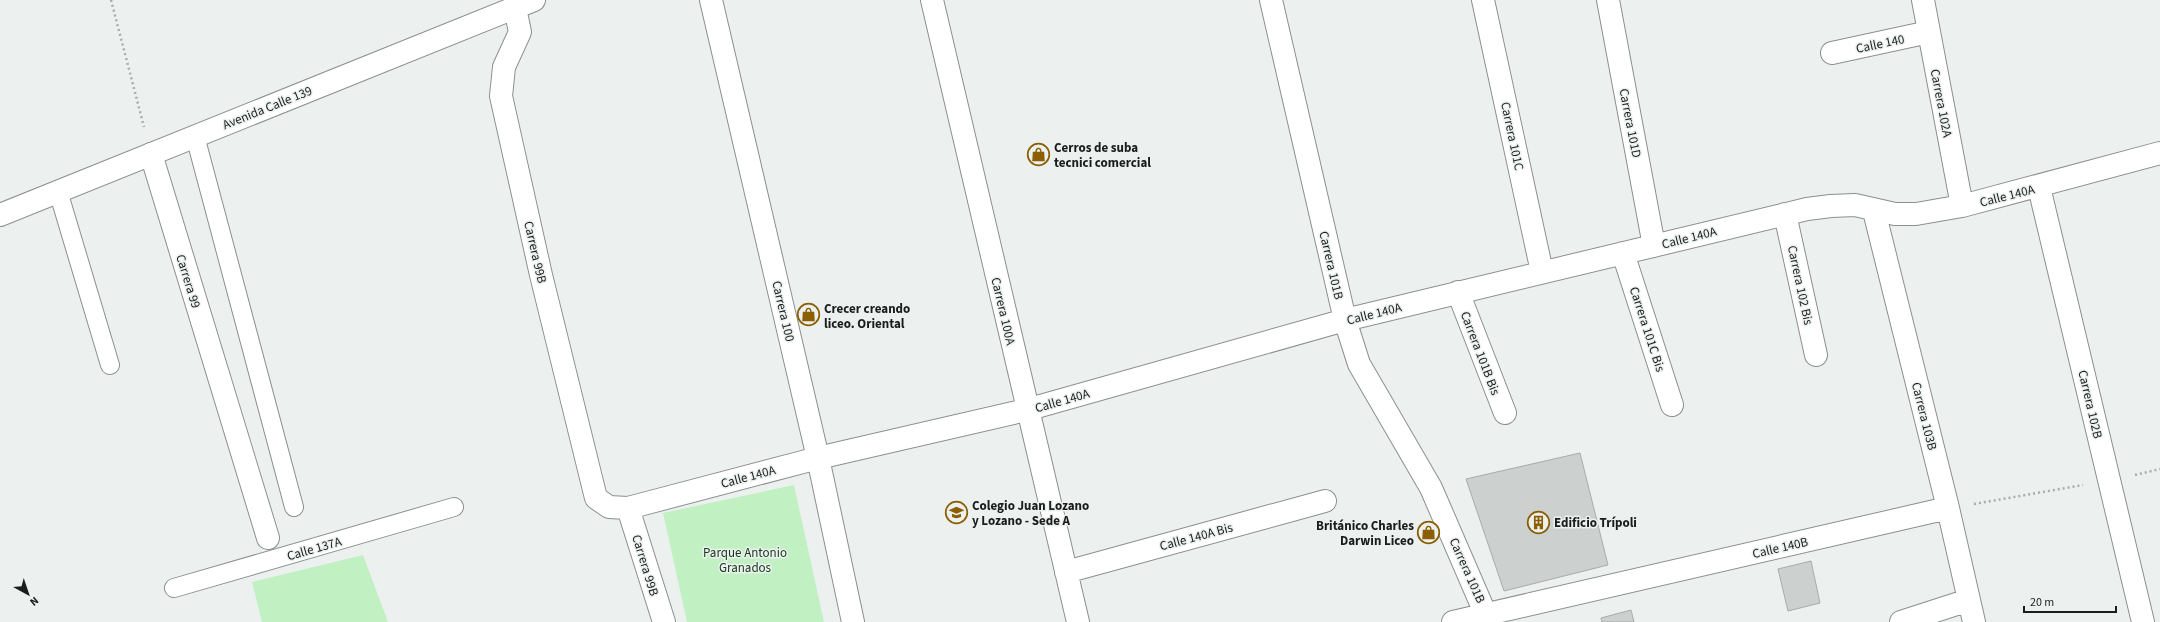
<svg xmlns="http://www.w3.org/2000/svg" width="2160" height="622" font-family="'Source Sans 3',sans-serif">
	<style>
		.green { fill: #c1f0c3 }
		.building { fill: #ccd0cf; stroke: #a8abaa }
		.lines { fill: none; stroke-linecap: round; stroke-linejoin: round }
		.service-casing { stroke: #8b8f8f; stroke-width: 20 }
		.minor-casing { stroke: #8b8f8f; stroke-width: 24 }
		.secondary-casing { stroke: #8b8f8f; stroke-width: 24 }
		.path { stroke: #a8acab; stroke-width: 2.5; stroke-dasharray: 2 3; stroke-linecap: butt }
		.service { stroke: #fff; stroke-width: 18 }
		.minor { stroke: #fff; stroke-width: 22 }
		.secondary { stroke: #fff; stroke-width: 22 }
		.labels { text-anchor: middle; stroke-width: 3; stroke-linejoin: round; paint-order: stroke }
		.street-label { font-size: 13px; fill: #1b1d1d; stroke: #ecf1f0 }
		.poi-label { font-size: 13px; font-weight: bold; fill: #1b1d1d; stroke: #ecf1f0; text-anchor: start }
		.park-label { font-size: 13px; fill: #123917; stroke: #ecf1f0 }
	</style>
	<rect width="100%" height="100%" fill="#ecf1f0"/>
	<path class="green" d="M794 485 824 622H687L663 513Z
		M363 555 388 622H262L252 582Z"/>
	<path class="building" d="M1580 453 1608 565 1504 591 1466 479Z
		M1811 561 1820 603 1788 611 1778 569Z
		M1631 610 1634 622H1602L1601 618Z"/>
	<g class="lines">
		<defs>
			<path id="service" d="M195 136 294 507
				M58 191 110 365
				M174 588 454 507"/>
			<path id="minor" d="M711 0 818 458 853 622
				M932 0 1078 622
				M1271 0 1345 320 1359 364 1431 488 1489 622
				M1483 0 1542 272
				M1608 0 1654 246
				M1923 0 1962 206
				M515 8 520 32 504 67 501 96 541 275 596 498 609 507 628 508 818 458 1026 410 1345 320 1807 209 1831 206 1855 205 1895 214H1916L1962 206 2160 153
				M1832 53 1929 32
				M151 154 268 538
				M2039 187 2143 622
				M1874 211 1948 508 1974 622
				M1785 214 1816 355
				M1623 253 1672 405
				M1458 292 1505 413
				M628 508 664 622
				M1066 572 1325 501
				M1453 622 1948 508
				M1901 622 1969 600"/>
			<path id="secondary" d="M0 215 534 0"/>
		</defs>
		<use href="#service" class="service-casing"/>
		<use href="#minor" class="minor-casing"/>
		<use href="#secondary" class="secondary-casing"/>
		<path class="path" d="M111 0 144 127
			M2135 475 2160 469
			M1974 504 2083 485"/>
		<use href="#service" class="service"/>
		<use href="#minor" class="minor"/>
		<use href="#secondary" class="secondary"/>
	</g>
	<defs>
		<symbol id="shop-ring" viewBox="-11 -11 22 22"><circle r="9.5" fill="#ecf1f0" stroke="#8b5e01" stroke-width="1.5"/><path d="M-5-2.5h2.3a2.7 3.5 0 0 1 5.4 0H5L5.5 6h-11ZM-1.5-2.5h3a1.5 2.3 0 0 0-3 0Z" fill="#8b5e01"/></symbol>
		<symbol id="school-ring" viewBox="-11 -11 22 22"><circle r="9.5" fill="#ecf1f0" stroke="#8b5e01" stroke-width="1.5"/><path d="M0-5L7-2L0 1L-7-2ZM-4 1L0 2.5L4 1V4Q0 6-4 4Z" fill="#8b5e01"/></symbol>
		<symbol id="building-ring" viewBox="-11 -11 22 22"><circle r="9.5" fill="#ecf1f0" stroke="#8b5e01" stroke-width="1.5"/><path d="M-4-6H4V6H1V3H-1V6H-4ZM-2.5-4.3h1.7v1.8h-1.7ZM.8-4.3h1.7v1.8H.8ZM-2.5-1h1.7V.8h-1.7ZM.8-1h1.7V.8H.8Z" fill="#8b5e01"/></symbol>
	</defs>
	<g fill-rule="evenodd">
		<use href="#shop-ring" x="1026" y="142" width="25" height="25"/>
		<use href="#shop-ring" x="796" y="302" width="25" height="25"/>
		<use href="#school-ring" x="944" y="500" width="25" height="25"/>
		<use href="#building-ring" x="1526" y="510" width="25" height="25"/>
		<use href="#shop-ring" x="1416" y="520" width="25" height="25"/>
	</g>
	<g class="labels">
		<g class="street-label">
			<text transform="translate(1880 43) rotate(-12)" y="5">Calle 140</text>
			<text transform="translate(1942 103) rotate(79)" y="5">Carrera 102A</text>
			<text transform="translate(267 107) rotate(-22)" y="5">Avenida Calle 139</text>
			<text transform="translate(1631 123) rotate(79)" y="5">Carrera 101D</text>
			<text transform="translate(1513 136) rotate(78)" y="5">Carrera 101C</text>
			<text transform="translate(2007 195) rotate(-14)" y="5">Calle 140A</text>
			<text transform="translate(1689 237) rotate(-14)" y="5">Calle 140A</text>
			<text transform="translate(536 252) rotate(77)" y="5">Carrera 99B</text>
			<text transform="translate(1332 265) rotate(77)" y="5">Carrera 101B</text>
			<text transform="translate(189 281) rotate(73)" y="5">Carrera 99</text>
			<text transform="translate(1801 285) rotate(78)" y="5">Carrera 102 Bis</text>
			<text transform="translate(784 311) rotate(77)" y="5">Carrera 100</text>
			<text transform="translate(1004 311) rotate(77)" y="5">Carrera 100A</text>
			<text transform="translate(1374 313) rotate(-14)" y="5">Calle 140A</text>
			<text transform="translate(1648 329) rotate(72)" y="5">Carrera 101C Bis</text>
			<text transform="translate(1481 353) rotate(69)" y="5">Carrera 101B Bis</text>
			<text transform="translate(1062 400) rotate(-16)" y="5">Calle 140A</text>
			<text transform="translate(2091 404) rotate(77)" y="5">Carrera 102B</text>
			<text transform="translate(1925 416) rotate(76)" y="5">Carrera 103B</text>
			<text transform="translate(748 476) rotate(-15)" y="5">Calle 140A</text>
			<text transform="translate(1196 536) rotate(-15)" y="5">Calle 140A Bis</text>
			<text transform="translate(1780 547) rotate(-13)" y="5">Calle 140B</text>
			<text transform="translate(314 548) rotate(-16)" y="5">Calle 137A</text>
			<text transform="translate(646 565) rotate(73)" y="5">Carrera 99B</text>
			<text transform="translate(1468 570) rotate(66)" y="5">Carrera 101B</text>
		</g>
		<g class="poi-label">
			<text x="1054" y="152">Cerros de suba<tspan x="1054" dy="15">tecnici comercial</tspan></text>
			<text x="824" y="313">Crecer creando<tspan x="824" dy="15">liceo. Oriental</tspan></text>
			<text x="972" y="510">Colegio Juan Lozano<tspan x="972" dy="15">y Lozano - Sede A</tspan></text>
			<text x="1554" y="527">Edificio Trípoli</text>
			<text x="1414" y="530" text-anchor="end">Británico Charles<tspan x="1414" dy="15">Darwin Liceo</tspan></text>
		</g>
		<g class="park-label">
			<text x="745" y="557">Parque Antonio<tspan x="745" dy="15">Granados</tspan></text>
		</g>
	</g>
	<g transform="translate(28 594) rotate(140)" stroke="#ecf1f0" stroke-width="3" paint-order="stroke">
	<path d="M0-3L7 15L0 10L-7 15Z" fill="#1b1d1d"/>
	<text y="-6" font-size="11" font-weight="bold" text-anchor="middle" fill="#1b1d1d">N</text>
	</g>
	<path d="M2024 606v6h92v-6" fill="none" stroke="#1b1d1d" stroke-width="2"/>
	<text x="2030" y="606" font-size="12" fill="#1b1d1d" stroke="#ecf1f0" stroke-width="3" paint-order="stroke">20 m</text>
</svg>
